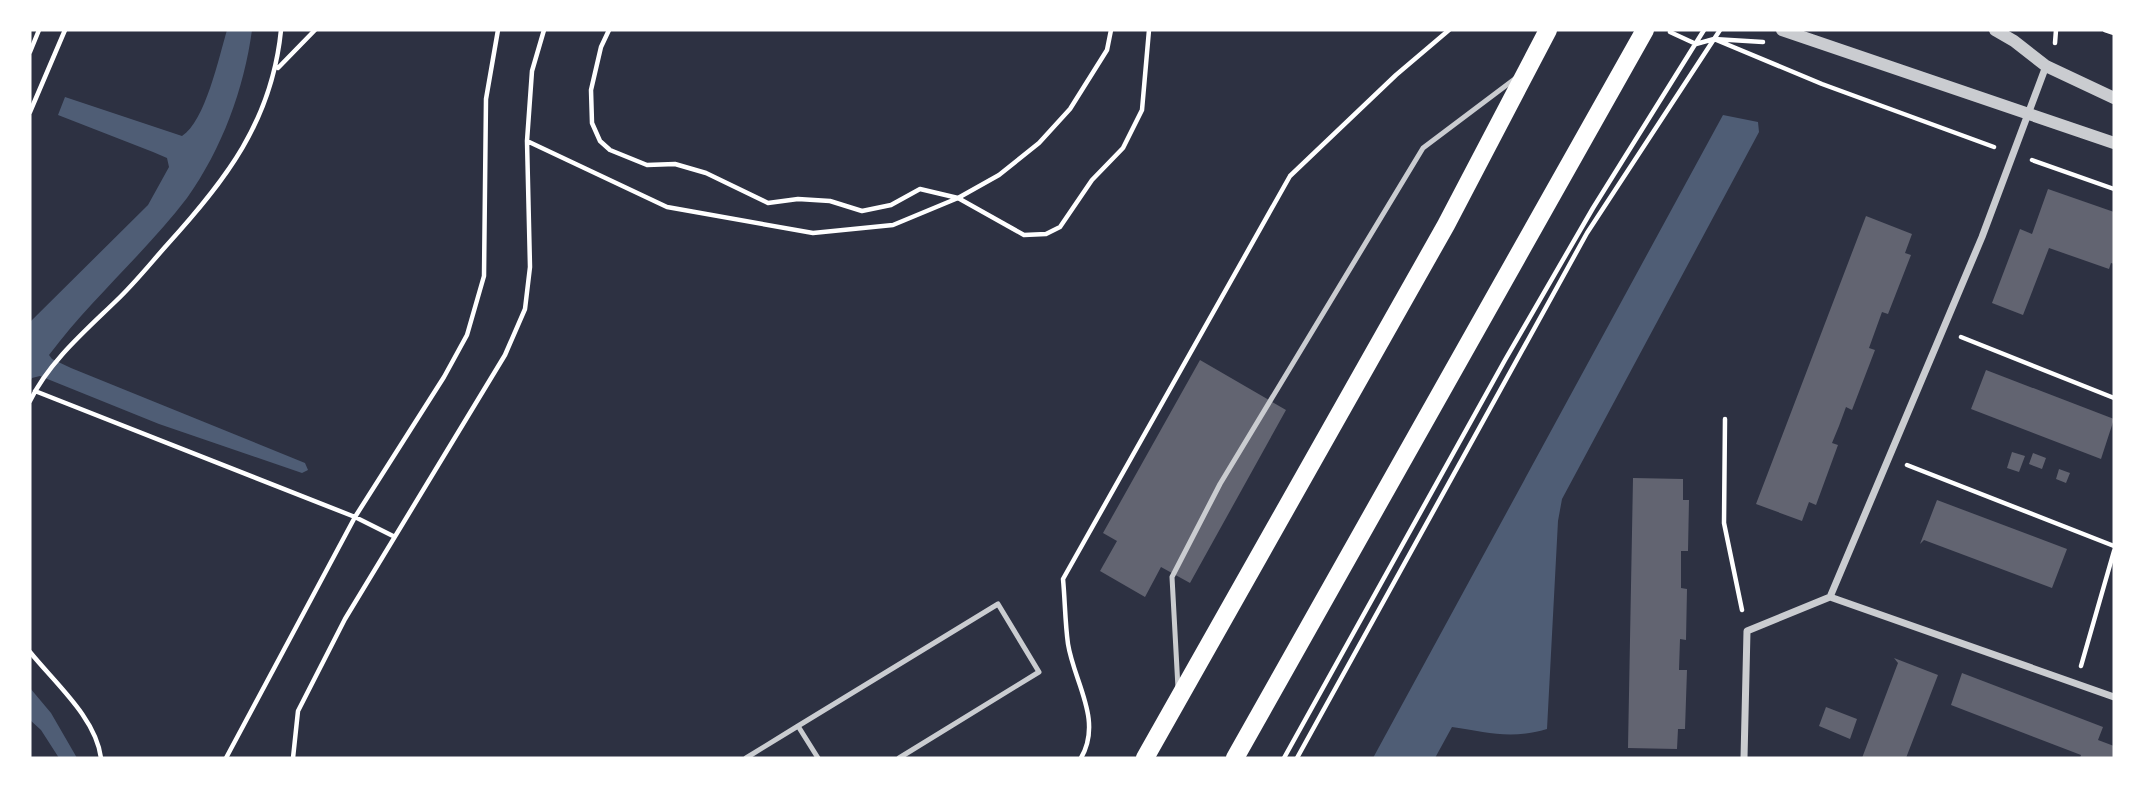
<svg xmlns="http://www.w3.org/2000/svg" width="2144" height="788" font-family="'Asap Condensed',sans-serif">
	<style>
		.water { fill: #4f5d75 }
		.building { fill: #626471 }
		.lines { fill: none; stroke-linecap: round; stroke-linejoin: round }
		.path { stroke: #fff; stroke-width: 4.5 }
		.service { stroke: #caccd0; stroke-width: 5 }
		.minor { stroke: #caccd0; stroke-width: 7 }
		.tertiary { stroke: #caccd0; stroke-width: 12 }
		.primary { stroke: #fff; stroke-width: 18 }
	</style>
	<rect width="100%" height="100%" fill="#2d3142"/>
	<path class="water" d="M227 30H252C244 89 222 149 187 198 145 253 91 299 49 355L52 359 71 368 305 463 308 470 302 473 159 424 40 376 32 378 30 382V322L148 205 169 167 167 158 153 152 58 115 65 97 182 136C205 122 219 57 227 30Z
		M1723 115 1758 122 1759 132 1562 499 1558 521 1547 729C1509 740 1488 732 1452 727L1435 758H1373Z
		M30 688 51 713 77 758H59L41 730 30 720Z"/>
	<path class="building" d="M2048 189 2114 212V264L2111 263 2109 269 2049 248 2023 315 1992 303 2020 229 2032 234Z
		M1866 216 1912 234 1905 253 1911 255 1888 314 1882 312 1869 348 1875 350 1852 410 1846 407 1839 426 1832 443 1838 445 1816 505 1809 502 1802 521 1756 504Z
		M1200 360 1286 410 1190 583 1161 567 1145 597 1100 571 1117 541 1103 533Z
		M1986 370 2114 419 2101 459 1971 409Z
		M2012 452 2025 456 2019 472 2007 468Z
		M2033 453 2046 458 2042 469 2029 464Z
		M2059 469 2070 473 2066 483 2056 479Z
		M1633 478 1683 479V500H1689L1688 551H1681V588L1687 589 1686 640 1680 639 1679 670H1687L1685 729H1678L1677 749 1628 748Z
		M1937 500 2067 549 2052 588 1924 540 1920 544Z
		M1894 658 1938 675 1906 758H1862L1898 663Z
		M1962 673 2103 727 2098 740 2114 746V758H2080L2081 755 1951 705Z
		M1826 707 1857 719 1850 739 1819 726Z"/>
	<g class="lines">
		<path class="path" d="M609 30 601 47 591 90 592 123 600 141 610 150 647 165 675 164 706 173 768 203 798 199 830 201 862 211 891 205 920 189 958 198 1024 235 1046 234 1060 227 1092 180 1123 148 1142 110 1149 30
			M2105 30 2114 33
			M1670 32 1696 44 1714 39 1763 42
			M1714 39 1822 84 1994 147
			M2055 43 2056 30
			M30 52 39 30
			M278 68 315 30
			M30 112 65 30
			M527 141 667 207 813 233 893 225 958 198 999 175 1039 143 1070 109 1107 50 1111 30
			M2032 160 2114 189
			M1961 337 2114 398
			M35 391 355 517 393 536
			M30 401C49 362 85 331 116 301 134 284 150 264 166 246 226 180 272 121 281 30
			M1725 419 1724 523 1742 610
			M1907 465 2114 546
			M30 652C55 683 96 718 101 758
			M2081 666 2114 551
			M226 758 355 517 444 377 467 335 484 276 486 99 498 30
			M293 758 298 711 345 619 505 355 525 309 530 267 527 141 532 71 544 30
			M1081 758C1103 720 1074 682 1068 644 1065 622 1065 600 1063 579L1290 176 1396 75 1449 30
			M1284 758 1505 360 1593 208 1704 30
			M1297 758 1587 233 1720 30"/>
		<path class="service" d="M1178 688 1172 577 1220 484 1423 148 1516 78
			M798 726 998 604 1039 672 899 758
			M746 758 798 726 818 758"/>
		<path class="minor" d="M1830 597 2114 697
			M1744 758 1747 631 1830 597 1982 237 2046 66"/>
		<path class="tertiary" d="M1782 30 2114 143
			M1995 30 2014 41 2046 66 2114 98"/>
		<path class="primary" d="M1145 758 1446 225 1548 30
			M1235 758 1645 30"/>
	</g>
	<rect width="2144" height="788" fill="none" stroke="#ffffff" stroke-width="63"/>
</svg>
